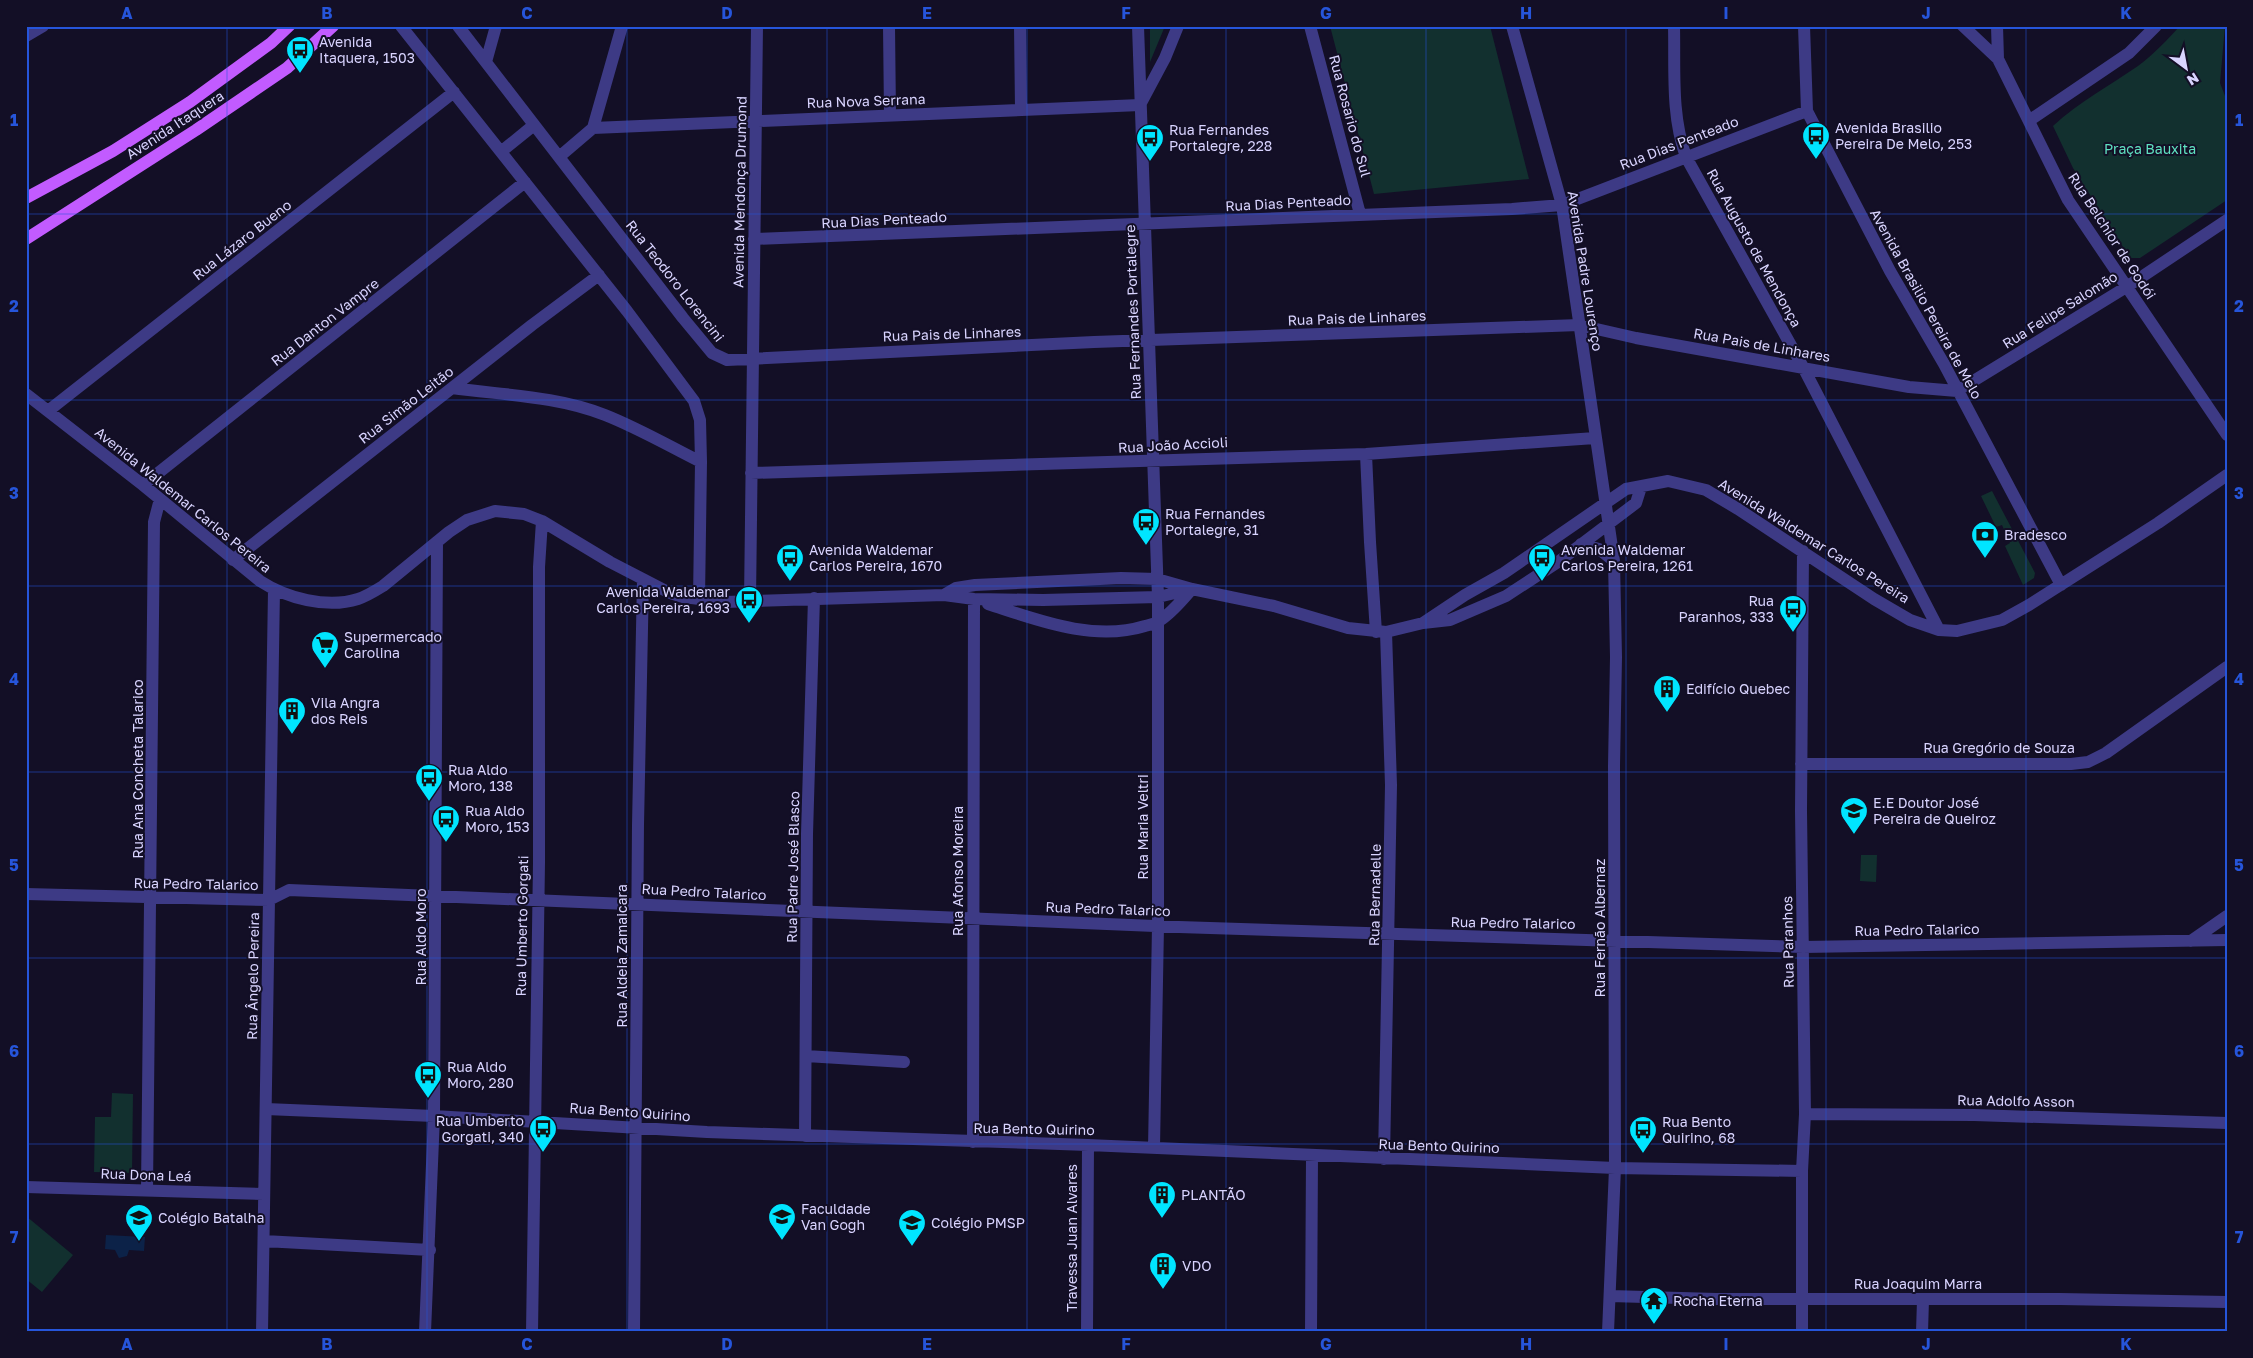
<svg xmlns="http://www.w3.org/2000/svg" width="2253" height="1358" font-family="'Golos Text',sans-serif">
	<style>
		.green { fill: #12302f }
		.water { fill: #0c2248 }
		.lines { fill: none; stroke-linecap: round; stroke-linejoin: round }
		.minor { stroke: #3d3a85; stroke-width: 12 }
		.major { stroke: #c25bff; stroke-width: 12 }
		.grid { fill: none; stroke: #2655da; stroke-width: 1; stroke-opacity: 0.55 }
		.labels { text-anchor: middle; stroke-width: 4; stroke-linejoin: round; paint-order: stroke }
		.poi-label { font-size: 14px; fill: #d9d4ff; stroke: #130f26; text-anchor: start }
		.street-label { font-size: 14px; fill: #d9d4ff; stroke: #130f26 }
		.park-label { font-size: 14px; fill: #5fe0c0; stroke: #130f26 }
		.neatline { fill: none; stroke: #2655da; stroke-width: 2 }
		.grid-label { font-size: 16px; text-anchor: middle; font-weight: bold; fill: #2655da }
	</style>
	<rect width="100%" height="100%" fill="#130f26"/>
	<path class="green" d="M1150 26H1165L1150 62Z
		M1330 26H1490L1529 179 1374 194Z
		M2180 26H2225L2220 83 2227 101V200L2140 258H2130L2073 168 2053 126C2079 102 2109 86 2138 66 2154 54 2167 40 2180 26Z
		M1992 491 2035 573 2034 578 2023 585 2005 546 2010 543 2002 525 1996 527 1981 496Z
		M1861 855H1877L1876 882 1860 881Z
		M112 1093 133 1094 132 1173 94 1172 95 1117H111Z
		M26 1216 73 1255 42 1292 26 1279Z"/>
	<path class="water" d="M106 1235 145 1237 144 1251 129 1250 127 1256 119 1258 115 1250 105 1249Z"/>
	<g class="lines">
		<path class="minor" d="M401 26 627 311 694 401 700 420 701 462 699 599
			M458 26 683 318 712 353 727 360 1094 342 1579 325 1636 338 1909 387 1957 391 2128 286 2227 220
			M889 26 890 115
			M1020 26 1021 110
			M1138 26 1158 597V926L1154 1148
			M1310 26 1360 214
			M1512 26 1562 205 1614 561 1616 657 1614 766 1615 1168 1608 1332
			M1674 26C1675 70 1671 115 1686 157L1803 367 1939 630
			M1804 26 1807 111 1890 271 1944 364 2061 585
			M1963 26 1998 59 2068 200 2227 435
			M1997 26 1998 59
			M26 36 43 26
			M486 62 496 26
			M1141 103 1165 58 1178 26
			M2030 120 2129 53 2156 26
			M593 128 1140 105
			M502 151 534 125
			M559 157 593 128 622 26
			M754 239 1512 209 1562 205 1807 111
			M452 388C502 395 558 396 605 415 638 428 669 446 701 462
			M26 394 143 485 260 581C286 598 327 609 358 599 367 596 375 591 383 586L449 532 467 520 495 511 524 514 542 521 610 562 670 593 683 597 725 602 944 595 974 599 1043 600 1158 597 1192 589
			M48 411 454 92
			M1366 454 1370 542 1376 632
			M751 473 1366 454 1595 438
			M143 485 525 182
			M1581 544 1599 549 1614 561
			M233 560 532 325 599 275
			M944 595 956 588 975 585 1121 578 1157 579 1192 589 1274 606 1348 628 1386 632 1423 623 1450 620 1506 596 1558 562 1636 503 1641 487
			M750 601 757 26
			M988 604C1038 620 1093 642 1145 626 1149 625 1155 624 1159 621 1172 613 1182 600 1192 589
			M1423 623 1465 595 1504 573 1626 489 1668 481 1706 490 1738 509 1874 599 1910 620 1939 630 1957 631 2002 620 2029 605 2158 523 2227 475
			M1801 764H2071L2088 762 2106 753 2227 667
			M26 894 269 900 289 890 1179 927 1803 947 2227 940
			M2191 941 2227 916
			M806 1056 904 1062
			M266 1109 434 1116 707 1132 1088 1145 1615 1168 1802 1171
			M1805 1114 1974 1115 2227 1123
			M805 1136 807 834 814 598
			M973 1142 974 599
			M1384 1159 1391 785 1386 632
			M26 1187 264 1194
			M147 1190 154 522 160 499
			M264 1241 430 1250
			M1610 1296 1716 1299H2060L2227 1302
			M262 1332 274 590
			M425 1332 434 1116 437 542
			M532 1332 539 863V567L542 521
			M634 1332 638 825 643 580
			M1087 1332 1088 1145
			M1311 1332 1312 1156
			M1802 1332V1171L1805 1114 1801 811 1803 551
			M1922 1332 1923 1300"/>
		<path class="major" d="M26 198 113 151 190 102 271 43 289 26
			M26 239 196 130 287 68 333 26"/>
	</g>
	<path class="grid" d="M227 26V1332M427 26V1332M627 26V1332M827 26V1332M1027 26V1332M1226 26V1332M1426 26V1332M1626 26V1332M1826 26V1332M2026 26V1332M26 214H2227M26 400H2227M26 586H2227M26 772H2227M26 958H2227M26 1144H2227"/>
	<defs>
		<symbol id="bus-pin" viewBox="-11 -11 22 30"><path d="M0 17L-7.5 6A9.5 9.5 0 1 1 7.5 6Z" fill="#00e5ff" stroke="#130f26"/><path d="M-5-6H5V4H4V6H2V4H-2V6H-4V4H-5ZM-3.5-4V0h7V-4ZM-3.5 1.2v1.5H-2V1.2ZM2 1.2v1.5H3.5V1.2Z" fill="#111"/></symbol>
		<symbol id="bank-pin" viewBox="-11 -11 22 30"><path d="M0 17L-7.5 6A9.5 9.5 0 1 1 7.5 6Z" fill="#00e5ff" stroke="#130f26"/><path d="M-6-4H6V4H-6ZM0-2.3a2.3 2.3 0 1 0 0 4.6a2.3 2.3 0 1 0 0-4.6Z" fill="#111"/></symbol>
		<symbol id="supermarket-pin" viewBox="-11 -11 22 30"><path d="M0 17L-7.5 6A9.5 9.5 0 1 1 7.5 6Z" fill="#00e5ff" stroke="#130f26"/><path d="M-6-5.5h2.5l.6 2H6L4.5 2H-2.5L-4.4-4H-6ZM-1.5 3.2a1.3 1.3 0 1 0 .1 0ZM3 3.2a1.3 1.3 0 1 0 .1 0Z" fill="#111"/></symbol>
		<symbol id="building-pin" viewBox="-11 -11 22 30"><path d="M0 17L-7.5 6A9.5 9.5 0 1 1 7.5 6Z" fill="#00e5ff" stroke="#130f26"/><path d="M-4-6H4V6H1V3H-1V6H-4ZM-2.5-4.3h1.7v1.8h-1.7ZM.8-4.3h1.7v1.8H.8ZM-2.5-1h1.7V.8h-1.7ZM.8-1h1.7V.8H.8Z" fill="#111"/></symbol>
		<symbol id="school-pin" viewBox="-11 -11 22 30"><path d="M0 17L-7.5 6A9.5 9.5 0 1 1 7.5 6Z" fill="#00e5ff" stroke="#130f26"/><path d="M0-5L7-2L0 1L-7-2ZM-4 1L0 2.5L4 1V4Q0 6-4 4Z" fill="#111"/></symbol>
		<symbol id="university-pin" viewBox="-11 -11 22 30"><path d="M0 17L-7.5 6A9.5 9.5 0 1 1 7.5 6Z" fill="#00e5ff" stroke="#130f26"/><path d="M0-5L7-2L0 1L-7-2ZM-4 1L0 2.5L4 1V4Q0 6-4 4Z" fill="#111"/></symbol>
		<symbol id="temple-pin" viewBox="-11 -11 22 30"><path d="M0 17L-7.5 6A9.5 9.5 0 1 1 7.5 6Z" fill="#00e5ff" stroke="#130f26"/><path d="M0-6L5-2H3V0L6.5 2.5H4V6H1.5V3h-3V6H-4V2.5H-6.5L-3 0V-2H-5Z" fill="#111"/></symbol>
	</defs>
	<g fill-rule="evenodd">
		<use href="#bus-pin" x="284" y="34" width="32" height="43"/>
		<use href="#bus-pin" x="1800" y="120" width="32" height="43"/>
		<use href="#bus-pin" x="1134" y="122" width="32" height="43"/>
		<use href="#bus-pin" x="1130" y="506" width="32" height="43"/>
		<use href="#bank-pin" x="1969" y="519" width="32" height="43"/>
		<use href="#bus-pin" x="774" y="542" width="32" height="43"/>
		<use href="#bus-pin" x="1526" y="542" width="32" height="43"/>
		<use href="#bus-pin" x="733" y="584" width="32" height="43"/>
		<use href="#bus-pin" x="1777" y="593" width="32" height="43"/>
		<use href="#supermarket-pin" x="309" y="629" width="32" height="43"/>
		<use href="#building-pin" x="1651" y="673" width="32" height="43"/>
		<use href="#building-pin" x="276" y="695" width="32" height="43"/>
		<use href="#bus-pin" x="413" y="762" width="32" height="43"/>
		<use href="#school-pin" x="1838" y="795" width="32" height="43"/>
		<use href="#bus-pin" x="430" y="803" width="32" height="43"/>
		<use href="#bus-pin" x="412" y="1059" width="32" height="43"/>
		<use href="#bus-pin" x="527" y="1113" width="32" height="43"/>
		<use href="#bus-pin" x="1627" y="1114" width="32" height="43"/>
		<use href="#building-pin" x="1146" y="1179" width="32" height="43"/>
		<use href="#university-pin" x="766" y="1201" width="32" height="43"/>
		<use href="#school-pin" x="123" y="1202" width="32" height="43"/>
		<use href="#school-pin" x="896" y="1207" width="32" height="43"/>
		<use href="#building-pin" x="1147" y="1250" width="32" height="43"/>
		<use href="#temple-pin" x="1638" y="1285" width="32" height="43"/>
	</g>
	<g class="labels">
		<g class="poi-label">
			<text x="319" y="47">Avenida<tspan x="319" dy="16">Itaquera, 1503</tspan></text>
			<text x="1835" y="133">Avenida Brasilio<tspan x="1835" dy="16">Pereira De Melo, 253</tspan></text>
			<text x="1169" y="135">Rua Fernandes<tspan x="1169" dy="16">Portalegre, 228</tspan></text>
			<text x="1165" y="519">Rua Fernandes<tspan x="1165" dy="16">Portalegre, 31</tspan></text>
			<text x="2004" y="540">Bradesco</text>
			<text x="809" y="555">Avenida Waldemar<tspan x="809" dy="16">Carlos Pereira, 1670</tspan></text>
			<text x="1561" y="555">Avenida Waldemar<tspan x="1561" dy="16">Carlos Pereira, 1261</tspan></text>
			<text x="730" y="597" text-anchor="end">Avenida Waldemar<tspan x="730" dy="16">Carlos Pereira, 1693</tspan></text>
			<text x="1774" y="606" text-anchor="end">Rua<tspan x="1774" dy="16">Paranhos, 333</tspan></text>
			<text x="344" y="642">Supermercado<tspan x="344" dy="16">Carolina</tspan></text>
			<text x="1686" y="694">Edifício Quebec</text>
			<text x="311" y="708">Vila Angra<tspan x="311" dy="16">dos Reis</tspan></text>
			<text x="448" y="775">Rua Aldo<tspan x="448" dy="16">Moro, 138</tspan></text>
			<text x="1873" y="808">E.E Doutor José<tspan x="1873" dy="16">Pereira de Queiroz</tspan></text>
			<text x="465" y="816">Rua Aldo<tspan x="465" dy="16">Moro, 153</tspan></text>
			<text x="447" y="1072">Rua Aldo<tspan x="447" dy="16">Moro, 280</tspan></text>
			<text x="524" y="1126" text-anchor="end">Rua Umberto<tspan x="524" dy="16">Gorgati, 340</tspan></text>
			<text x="1662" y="1127">Rua Bento<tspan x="1662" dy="16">Quirino, 68</tspan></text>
			<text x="1181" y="1200">PLANTÃO</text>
			<text x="801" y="1214">Faculdade<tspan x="801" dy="16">Van Gogh</tspan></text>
			<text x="158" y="1223">Colégio Batalha</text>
			<text x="931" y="1228">Colégio PMSP</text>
			<text x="1182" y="1271">VDO</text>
			<text x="1673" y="1306">Rocha Eterna</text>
		</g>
		<g class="street-label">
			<text transform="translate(866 101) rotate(-2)" y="5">Rua Nova Serrana</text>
			<text transform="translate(1350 116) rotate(75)" y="5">Rua Rosario do Sul</text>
			<text transform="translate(175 125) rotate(-33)" y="5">Avenida Itaquera</text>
			<text transform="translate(1679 143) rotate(-21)" y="5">Rua Dias Penteado</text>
			<text transform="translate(740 192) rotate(-89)" y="5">Avenida Mendonça Drumond</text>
			<text transform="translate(1288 203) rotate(-3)" y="5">Rua Dias Penteado</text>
			<text transform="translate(884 220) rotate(-3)" y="5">Rua Dias Penteado</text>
			<text transform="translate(2112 236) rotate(57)" y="5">Rua Belchior de Godói</text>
			<text transform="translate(242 240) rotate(-38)" y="5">Rua Lázaro Bueno</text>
			<text transform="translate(1754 248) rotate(61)" y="5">Rua Augusto de Mendonça</text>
			<text transform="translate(1585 271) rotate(81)" y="5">Avenida Padre Lourenço</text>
			<text transform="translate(675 281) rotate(52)" y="5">Rua Teodoro Lorencini</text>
			<text transform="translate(1926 304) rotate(61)" y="5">Avenida Brasilio Pereira de Melo</text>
			<text transform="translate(2060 310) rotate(-32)" y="5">Rua Felipe Salomão</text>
			<text transform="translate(1133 312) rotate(-92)" y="5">Rua Fernandes Portalegre</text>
			<text transform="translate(1357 318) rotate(-2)" y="5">Rua Pais de Linhares</text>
			<text transform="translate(325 322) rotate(-38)" y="5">Rua Danton Vampre</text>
			<text transform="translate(952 334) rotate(-2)" y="5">Rua Pais de Linhares</text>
			<text transform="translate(1762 345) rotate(10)" y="5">Rua Pais de Linhares</text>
			<text transform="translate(406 405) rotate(-38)" y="5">Rua Simão Leitão</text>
			<text transform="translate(1173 445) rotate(-3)" y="5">Rua João Accioli</text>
			<text transform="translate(183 500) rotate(39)" y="5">Avenida Waldemar Carlos Pereira</text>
			<text transform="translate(1814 541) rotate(32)" y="5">Avenida Waldemar Carlos Pereira</text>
			<text x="1999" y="753">Rua Gregório de Souza</text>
			<text transform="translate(138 769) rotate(-90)" y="5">Rua Ana Concheta Talarico</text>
			<text transform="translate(1143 827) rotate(-90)" y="5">Rua Maria Veltri</text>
			<text transform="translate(793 867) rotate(-89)" y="5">Rua Padre José Blasco</text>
			<text transform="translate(958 871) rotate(-90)" y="5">Rua Afonso Moreira</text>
			<text transform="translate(196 884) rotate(1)" y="5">Rua Pedro Talarico</text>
			<text transform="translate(704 892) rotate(3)" y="5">Rua Pedro Talarico</text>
			<text transform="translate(1375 895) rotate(-89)" y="5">Rua Bernadelle</text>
			<text transform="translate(1108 909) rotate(2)" y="5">Rua Pedro Talarico</text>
			<text transform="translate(1513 923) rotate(1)" y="5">Rua Pedro Talarico</text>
			<text transform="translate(522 926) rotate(-89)" y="5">Rua Umberto Gorgati</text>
			<text transform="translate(1600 928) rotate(-90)" y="5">Rua Fernão Albernaz</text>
			<text transform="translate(1917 930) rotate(-1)" y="5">Rua Pedro Talarico</text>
			<text transform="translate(421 937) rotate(-90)" y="5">Rua Aldo Moro</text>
			<text transform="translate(1788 942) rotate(-91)" y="5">Rua Paranhos</text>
			<text transform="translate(622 956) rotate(-90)" y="5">Rua Aldeia Zamaicara</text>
			<text transform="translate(253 976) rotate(-89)" y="5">Rua Ângelo Pereira</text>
			<text transform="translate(2016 1101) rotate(1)" y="5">Rua Adolfo Asson</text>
			<text transform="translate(630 1112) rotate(4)" y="5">Rua Bento Quirino</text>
			<text transform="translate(1034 1129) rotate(1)" y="5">Rua Bento Quirino</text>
			<text transform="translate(1439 1146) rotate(2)" y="5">Rua Bento Quirino</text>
			<text transform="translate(146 1175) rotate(2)" y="5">Rua Dona Leá</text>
			<text transform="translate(1072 1238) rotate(-90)" y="5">Travessa Juan Alvares</text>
			<text x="1918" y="1289">Rua Joaquim Marra</text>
		</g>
		<g class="park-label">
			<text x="2150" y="154">Praça Bauxita</text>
		</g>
	</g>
	<rect width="2253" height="1358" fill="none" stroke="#130f26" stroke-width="55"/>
	<g transform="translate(2186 68) rotate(148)" stroke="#130f26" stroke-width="4" paint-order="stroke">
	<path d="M0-4L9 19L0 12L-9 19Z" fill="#d9d4ff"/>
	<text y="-8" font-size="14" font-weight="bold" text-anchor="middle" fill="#d9d4ff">N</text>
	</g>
	<rect x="28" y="28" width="2198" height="1302" class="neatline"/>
	<g class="grid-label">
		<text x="127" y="19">A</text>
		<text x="327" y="19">B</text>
		<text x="527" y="19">C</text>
		<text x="727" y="19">D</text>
		<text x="927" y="19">E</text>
		<text x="1126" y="19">F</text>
		<text x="1326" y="19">G</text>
		<text x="1526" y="19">H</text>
		<text x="1726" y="19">I</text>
		<text x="1926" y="19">J</text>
		<text x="2126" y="19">K</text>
		<text x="14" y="126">1</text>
		<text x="2239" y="126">1</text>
		<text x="14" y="312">2</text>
		<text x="2239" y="312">2</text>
		<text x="14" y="499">3</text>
		<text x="2239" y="499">3</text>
		<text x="14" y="685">4</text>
		<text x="2239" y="685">4</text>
		<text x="14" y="871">5</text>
		<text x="2239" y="871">5</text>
		<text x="14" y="1057">6</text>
		<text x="2239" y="1057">6</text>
		<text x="14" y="1243">7</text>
		<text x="2239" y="1243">7</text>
		<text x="127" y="1350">A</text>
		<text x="327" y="1350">B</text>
		<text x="527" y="1350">C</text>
		<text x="727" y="1350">D</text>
		<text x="927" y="1350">E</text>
		<text x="1126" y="1350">F</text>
		<text x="1326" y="1350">G</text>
		<text x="1526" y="1350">H</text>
		<text x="1726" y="1350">I</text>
		<text x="1926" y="1350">J</text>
		<text x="2126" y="1350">K</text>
	</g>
</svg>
